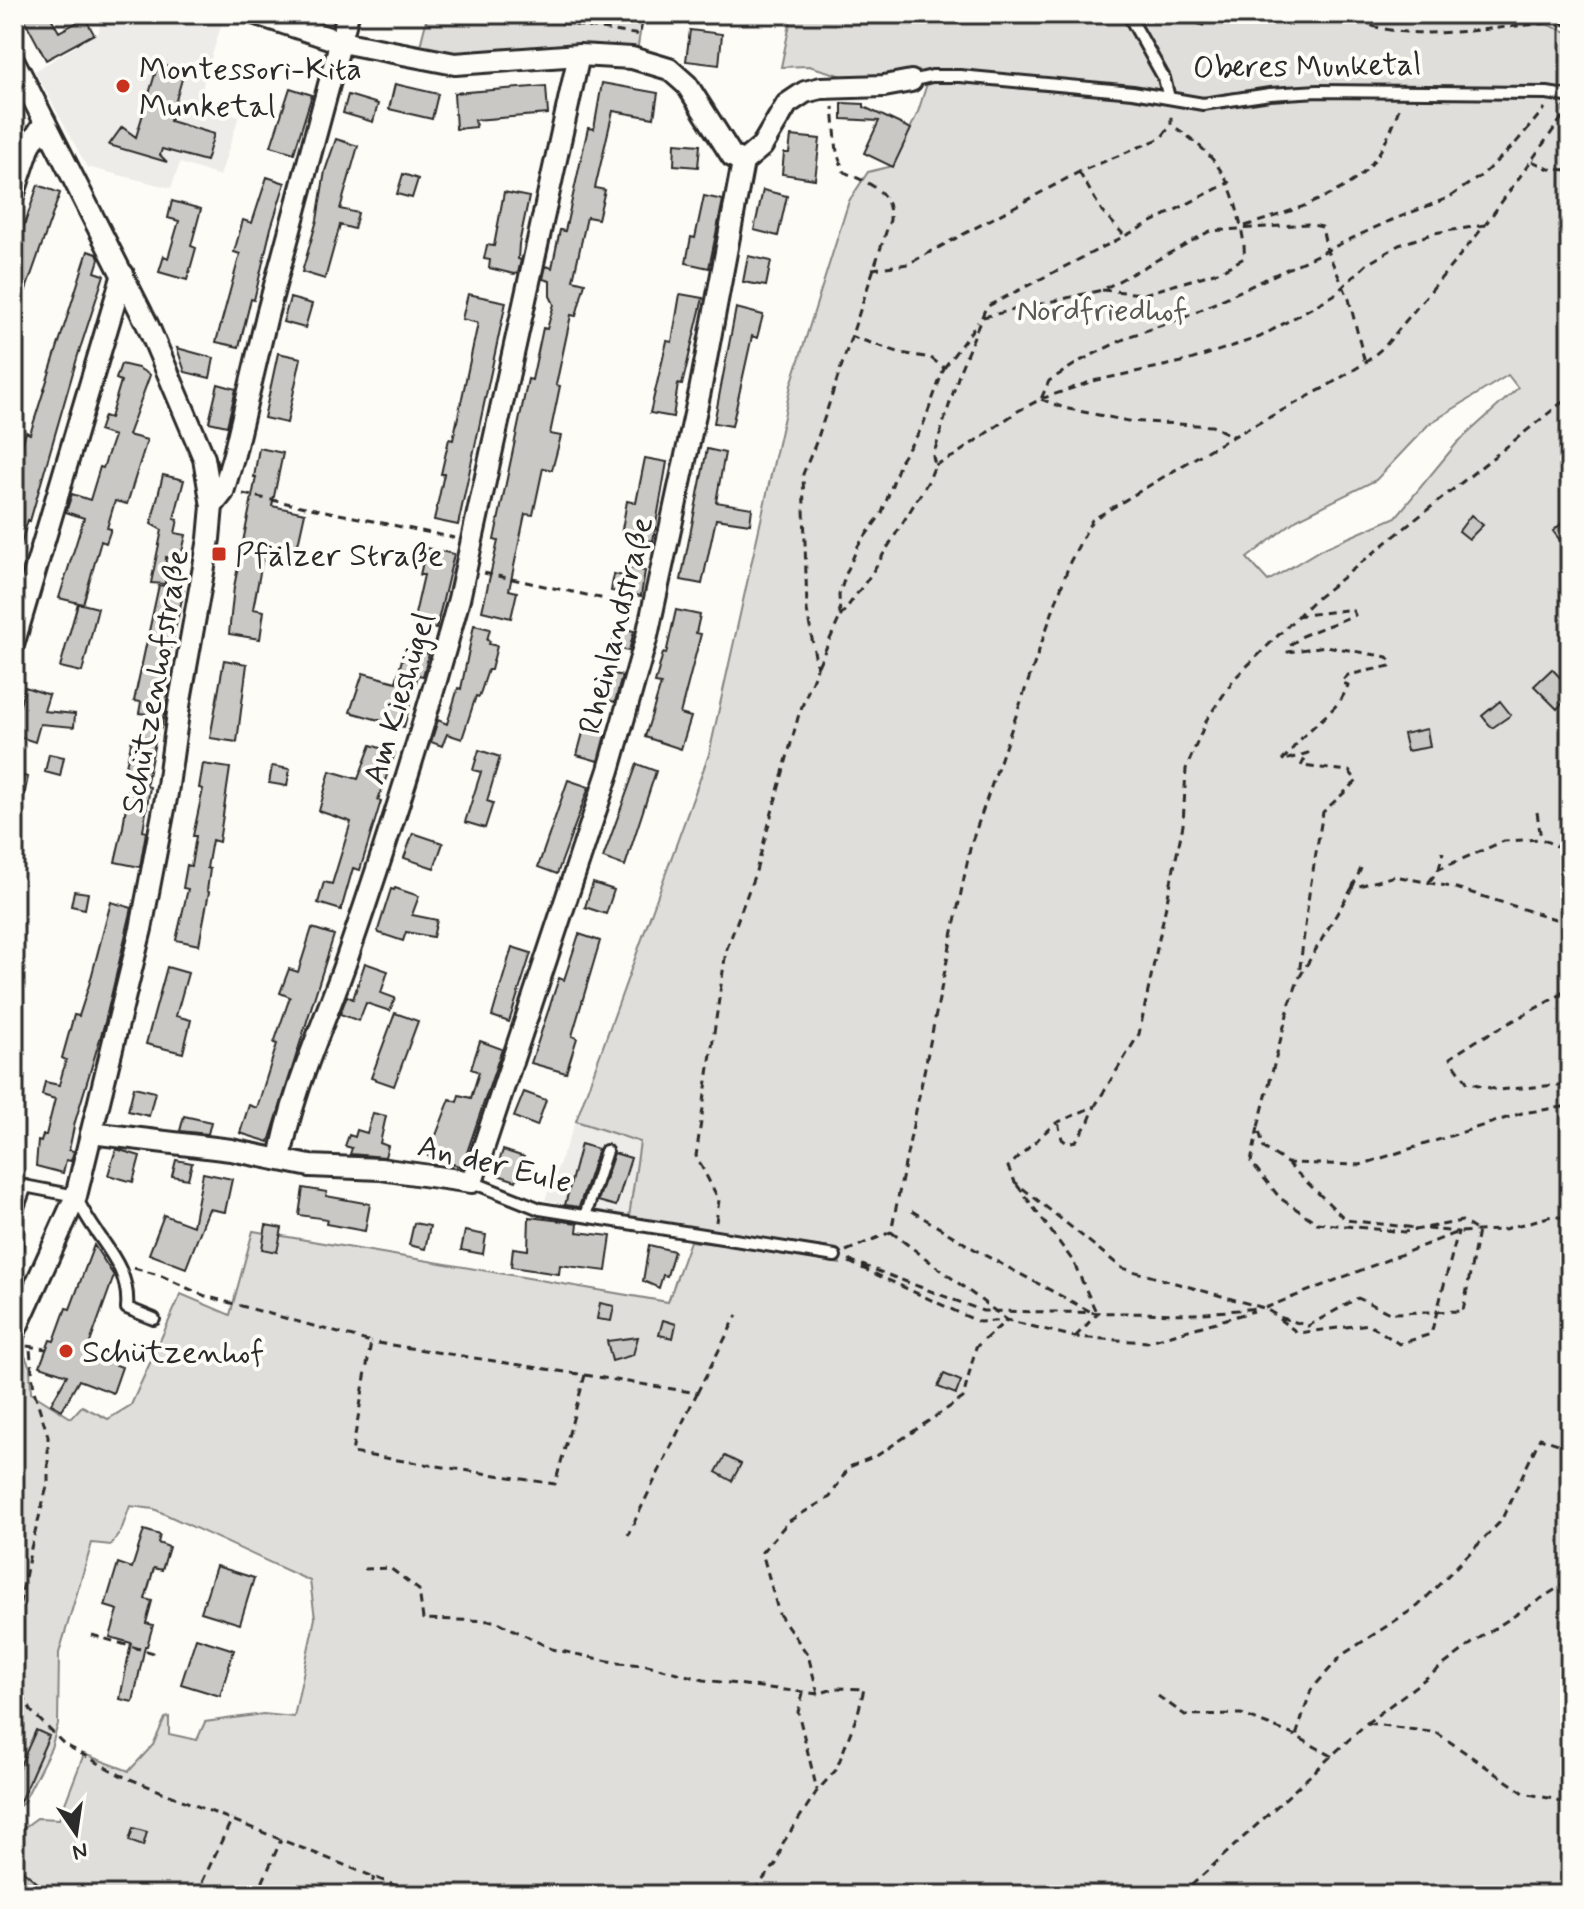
<svg xmlns="http://www.w3.org/2000/svg" width="1584" height="1909" font-family="Mynerve,sans-serif">
	<style>
		.built { fill: #edece8 }
		.green { fill: #dfdeda; stroke: #858482; stroke-width: 2; fill-rule: evenodd }
		.building { fill: #c9c8c4; stroke: #2b2b2b; stroke-width: 2 }
		.lines { fill: none; stroke-linecap: round; stroke-linejoin: round }
		.lane-casing { stroke: #2b2b2b; stroke-width: 16 }
		.street-casing { stroke: #2b2b2b; stroke-width: 26 }
		.path { stroke: #2b2b2b; stroke-width: 3; stroke-dasharray: 8 6; stroke-linecap: butt }
		.lane { stroke: #fdfcf7; stroke-width: 10 }
		.street { stroke: #fdfcf7; stroke-width: 20 }
		.poi-dot { fill: #c8321e; stroke: #fdfcf7; stroke-width: 3 }
		.labels { text-anchor: middle; stroke-width: 8; stroke-linejoin: round; paint-order: stroke }
		.street-label { font-size: 32px; fill: #2b2b2b; stroke: #fdfcf7 }
		.poi-label { font-size: 32px; fill: #2b2b2b; stroke: #fdfcf7; text-anchor: start }
		.park-label { font-size: 32px; fill: #585857; stroke: #fdfcf7 }
	</style>
	<rect width="100%" height="100%" fill="#fdfcf7"/>
	<filter id="ink" filterUnits="userSpaceOnUse"><feTurbulence type="fractalNoise" baseFrequency=".0125" numOctaves="2"/><feDisplacementMap in="SourceGraphic" scale="16" xChannelSelector="R" yChannelSelector="G"/><feConvolveMatrix kernelMatrix="1 2 1 2 8 2 1 2 1" color-interpolation-filters="sRGB"/></filter>
	<g filter="url(#ink)">
		<path class="built" d="M102 14H197L223 19 198 102 239 116 220 176 180 163 171 188 87 167 35 71 99 32Z
			M576 1121 640 1142 629 1217 545 1200Z"/>
		<path class="green" d="M428 14H643L637 52 451 56 419 50Z
			M792 14H1519L1570 33V1895H14V1835L37 1818 59 1819 84 1754 129 1771 153 1745 165 1718 169 1717V1734L197 1740 205 1722 263 1714 294 1717 315 1618 310 1581 154 1509 130 1506 121 1531 111 1545 92 1543 59 1653 58 1724 51 1748 23 1803 14 1811V1545L19 1509 14 1486V1371L23 1352 30 1367 31 1393 71 1418 82 1406 108 1419 131 1405 181 1294 230 1315 253 1231 668 1302 690 1241 767 1250 840 1264 837 1249 694 1230 629 1217 640 1142 576 1121 709 754 791 385 849 201 868 172 893 166 918 112 931 71 887 78H849L809 66 781 67ZM1508 375 1518 388 1457 443 1396 517 1320 550 1268 581 1247 558 1297 519 1376 480 1429 424Z"/>
		<path class="building" d="M33 14H49L59 32 85 18 94 34 46 60 24 19Z
			M690 30 722 34 719 65 686 61Z
			M158 64 184 72 170 121 214 134 206 161 162 149 160 155 167 162 109 145 122 127 136 137Z
			M602 83 658 93 654 118 613 111 595 188 605 190 598 219 587 217 573 280 585 283 576 316 571 315 556 385 560 386 550 434 561 436 552 470 543 468 533 515 525 514 509 590 517 592 511 618 482 611 498 541 494 540 528 379 532 380 543 328 547 329 554 304 550 296V281L543 279 546 266 552 268 560 230 565 231 588 128 594 129Z
			M395 84 438 94 432 119 389 109Z
			M546 86 548 114 475 120 476 127 456 129 454 93Z
			M290 88 312 95 294 153 271 146Z
			M348 95 378 104 373 122 343 113Z
			M842 103 864 104V107L911 129 893 167 864 153 879 121 842 119Z
			M791 136 820 139 815 179 782 174 784 153H789Z
			M336 139 358 146 340 209 358 213 354 229 340 225 325 279 302 272 317 220 325 171Z
			M675 143 700 145 698 167 674 165Z
			M403 174 418 179 412 198 397 194Z
			M267 177 285 183 271 228 254 300 251 299 239 347 216 342 240 254 234 252 243 220 252 223Z
			M38 185 60 193 16 318 14 317V255Z
			M763 190 787 196 778 236 754 230Z
			M504 192 529 197 519 244 518 259 521 260 518 273 514 274 489 268 490 260 484 259 487 245 494 246Z
			M704 196 723 200 709 268 686 263 691 237 695 238Z
			M172 201 201 209 191 246 196 248 187 280 159 272 164 256 168 258 179 221 168 218Z
			M88 251 97 254 99 259 95 272 104 275 78 355 30 521 28 520 18 554H14V470L26 432 30 434Z
			M748 256 771 261 766 286 743 282Z
			M468 294 506 302 458 525 434 520 444 474H441L449 439 453 440 478 323 462 319Z
			M680 294 703 298 682 385 678 384 673 417 650 413 667 341 672 342Z
			M290 298 312 304 305 328 283 322Z
			M736 308 763 315 757 338 752 336 732 426 714 423Z
			M177 348 214 358 210 378 185 372Z
			M278 353 301 358 287 423 264 418Z
			M121 364 138 368 150 375 128 435 147 440 127 504 115 501 107 528 111 529 106 543 101 541 83 604 59 598 84 518 66 512 72 494 90 500 100 467 103 468 114 436 99 431 104 416 110 418 121 381 116 379Z
			M218 384 236 389 227 426 209 422Z
			M259 448 283 453 272 506 305 513 297 549 266 542 253 609 264 611 260 639 229 634 234 587 256 477H254Z
			M707 449 725 453 716 502 752 508 750 524 716 519 702 584 681 580Z
			M645 458 667 462 653 541 621 535 627 501 636 503Z
			M163 475 184 480 174 519 178 520 175 533 186 535 180 560 166 557 165 584 151 583 162 530 151 524Z
			M1471 515 1483 525 1469 539 1459 531Z
			M1563 522 1570 532V553L1553 531Z
			M426 548 454 554 436 629 413 623 424 575H420Z
			M625 567 645 571 641 596 611 591 614 574 623 576Z
			M159 585 184 590 164 679 170 681 166 706 161 728 158 727 146 786 150 787 143 831 146 832 140 867 115 862 123 827 131 772 125 770 132 739 142 741 148 714 139 713 141 702 134 701Z
			M78 603 98 608 82 672 60 667Z
			M676 610 700 615 696 633 701 634 680 714 691 717 681 749 645 737 661 684 655 683 663 653 666 654Z
			M474 625 490 629 487 640 490 641 489 644 497 646 491 670H488L479 697 476 696 462 739 447 734 442 746 431 742 438 720 447 724 458 688 461 689Z
			M616 627 634 631 629 651 612 648Z
			M405 648 429 654 423 676 418 675 404 727 350 712 363 673 396 682Z
			M224 660 247 664 237 742 210 738Z
			M1552 669 1570 688V696L1557 709 1534 686Z
			M608 672 622 676 615 702 600 698Z
			M25 687 49 695 44 711 75 714 74 727 40 724 35 742 14 735V726Z
			M1500 701 1511 715 1492 728 1482 716Z
			M584 729 605 735 598 761 577 755Z
			M1427 729 1430 747 1407 751 1403 734Z
			M371 745 395 753 378 800 381 801 360 870 353 868 341 910 318 903 324 882 332 884 351 822 319 811 330 771 358 779Z
			M479 750 500 757 487 801 493 803 485 828 465 822 481 772 473 770Z
			M49 754 64 757 60 776 45 772Z
			M203 764 230 768 219 842 212 840 207 868 210 869 207 891 209 892 199 945 176 940 188 889 183 888 187 865 191 866 196 836H193L203 789 199 788Z
			M637 764 656 771 625 866 603 858Z
			M272 766 290 769 287 786 269 783Z
			M14 774 28 777 20 815H14Z
			M568 780 589 787 557 874 538 867Z
			M413 833 443 843 434 868 404 858Z
			M593 883 614 890 606 914 585 907Z
			M395 888 419 896 412 915 437 920 433 937 406 932 403 941 379 933 378 930 391 889 394 890Z
			M74 891 88 893 85 909 71 906Z
			M111 902 132 908 105 1022 75 1122 69 1150 74 1151 71 1161 66 1160 63 1173 36 1166 38 1141 41 1142 43 1135H46L55 1099 42 1095 45 1082 59 1085 66 1060 62 1058 74 1015 79 1016 90 982Z
			M312 928 334 935 269 1142 240 1133 249 1105 257 1108 277 1044 274 1043 290 997 280 993 289 969 298 972Z
			M579 934 600 941 572 1036 577 1038 566 1073 531 1063 559 978 564 980Z
			M512 947 531 953 509 1022 492 1016Z
			M365 963 388 971 381 993 395 998 390 1011 366 1003 359 1021 340 1014 347 996 353 999Z
			M167 967 188 973 176 1016 191 1020 183 1053 146 1044Z
			M395 1013 418 1021 394 1086 371 1078Z
			M480 1041 502 1049 462 1167 428 1156 450 1099 457 1102 459 1095 471 1098 479 1072 471 1069Z
			M134 1087 155 1092 149 1116 128 1111Z
			M524 1092 546 1100 537 1126 514 1117Z
			M373 1113 386 1116 380 1143 388 1146 385 1157 350 1154 352 1148 345 1146 349 1135 355 1137 357 1130 367 1133Z
			M184 1116 211 1122 208 1134 180 1131Z
			M581 1144 598 1149 579 1207 565 1205Z
			M116 1149 140 1156 133 1182 108 1175Z
			M503 1150 524 1157 516 1181 495 1174Z
			M614 1153 631 1158 616 1206 598 1201Z
			M176 1160 192 1163 188 1179 172 1176Z
			M203 1173 232 1179 225 1212 209 1209 186 1268 149 1254 164 1215 193 1226Z
			M303 1188 327 1192 326 1196 370 1204 365 1231 326 1224 327 1219 299 1215Z
			M529 1217 578 1223 577 1232 611 1236 606 1271 560 1265 559 1274 511 1267 513 1248 528 1250Z
			M414 1223 430 1226 425 1249 409 1245Z
			M266 1225 282 1228 277 1252 262 1249Z
			M465 1231 486 1235 483 1254 461 1250Z
			M94 1245 114 1276 86 1354 122 1367 113 1393 79 1380 62 1410 51 1404 67 1375 40 1366 50 1340 54 1341 66 1308 70 1309Z
			M649 1245 674 1251 667 1276 663 1275 659 1288 643 1281Z
			M600 1303 614 1306 611 1321 597 1319Z
			M663 1320 676 1324 673 1338 659 1335Z
			M638 1337 633 1355 612 1361 607 1341Z
			M944 1374 961 1381 956 1394 938 1387Z
			M725 1456 741 1464 732 1481 716 1472Z
			M144 1530 160 1535 158 1543 169 1547 162 1570 154 1568 145 1599 152 1601 146 1623 153 1625 147 1646H145L133 1702 120 1699 131 1643 110 1637 118 1610 105 1606 118 1563 132 1568Z
			M216 1566 254 1578 240 1624 201 1612Z
			M196 1638 234 1650 220 1696 181 1684Z
			M36 1730 49 1736 14 1815V1779Z
			M133 1828 147 1832 143 1846 129 1841Z
			M21 1869 40 1885 37 1887 46 1895H14V1877Z"/>
		<g class="lines">
			<defs>
				<path id="lane" d="M1128 14 1164 78 1169 98
					M911 81 932 76H960L1133 92 1203 104 1270 94 1318 91 1547 93 1566 96 1570 91
					M472 1182 540 1209 835 1256
					M14 1184 76 1196C93 1238 131 1262 127 1308L154 1319
					M585 1216 606 1151
					M14 1252 16 1247 17 1210 26 1186"/>
				<path id="street" d="M256 14 341 42 455 64 579 55 632 58 669 69 687 85 732 156 743 162
					M1569 14H1570
					M14 61 148 326 204 458 212 506 209 539 179 706 167 793 141 929 76 1196 14 1333
					M743 162 762 146 787 104 805 92 821 88 884 86 911 81
					M14 193 30 145 45 122
					M212 506 223 492 234 454 267 315 348 14
					M14 642 123 274
					M91 1133 231 1150 310 1166 380 1169 472 1182 609 770 647 636 700 391 743 162
					M280 1160C291 1092 325 1023 347 958 388 840 426 720 459 599L579 55"/>
			</defs>
			<use href="#lane" class="lane-casing"/>
			<use href="#street" class="street-casing"/>
			<path class="path" d="M505 14 640 35 643 14
				M1142 14 1174 15 1203 25 1227 18 1260 19 1312 14
				M1201 14 1203 25
				M1346 14C1400 49 1494 25 1555 23
				M1388 14H1402
				M1414 14 1421 20
				M1362 22 1370 14
				M1532 161 1549 169 1570 170
				M1079 172 1102 211 1123 234
				M1245 226C1282 214 1344 196 1369 167 1384 149 1393 127 1400 105
				M872 269 908 264 1079 172 1161 138 1171 125V113
				M1102 290 1144 294 1221 271 1244 258C1245 246 1243 238 1241 227 1231 176 1215 154 1172 125
				M983 317 1102 290 1210 231 1308 224 1322 227 1327 251 1349 299 1365 363
				M944 368 978 322
				M1041 399 1093 381 1187 361 1260 337 1334 295 1366 265 1399 245 1434 233 1485 225
				M1041 399 1064 408 1128 421 1212 426 1235 437
				M935 465 954 456 1018 411 1041 399 1049 381 1080 361 1130 336 1183 318 1387 222 1448 198 1482 175 1514 145 1545 108
				M243 494 455 538
				M484 573 633 605
				M1296 616 1346 610 1353 611 1355 615 1304 635 1289 646 1288 652 1326 646 1387 657 1391 662 1390 666 1348 675 1341 682 1348 685C1341 706 1324 716 1309 731 1299 740 1291 751 1282 761L1308 753 1301 766 1349 771 1357 781 1323 812 1309 894 1299 975
				M840 617 870 576 929 480 935 465 933 456 961 368 986 307 1230 182
				M818 666 840 617 839 595 846 574 858 546 882 513 901 460 922 428 944 368 931 358 901 353 850 336
				M1537 812 1541 839
				M1439 869 1443 852
				M1429 882 1439 869 1504 841 1541 839 1570 852
				M1352 888 1363 864
				M1570 917 1555 919 1456 888 1395 876 1352 888 1299 978 1290 1003 1258 1127 1264 1148 1287 1163 1360 1165 1522 1113 1570 1106
				M1570 979 1560 995 1476 1041 1450 1058 1467 1082 1498 1090 1570 1084
				M1058 1122 1062 1139 1067 1143 1076 1141 1089 1121 1095 1106
				M1258 1127 1251 1162 1280 1198 1317 1223 1404 1232 1462 1221 1478 1231 1463 1311 1390 1313 1358 1298 1308 1326 1279 1317 1264 1308 1122 1268 1015 1182 1008 1167 1054 1124 1095 1106 1139 1034 1183 825 1186 769 1207 719 1235 678 1312 602 1570 396
				M1287 1163 1346 1220 1416 1228
				M1017 1185 1073 1261 1097 1314
				M912 1211 979 1252 1093 1313
				M716 1222 719 1200 696 1156 726 951 756 871 799 714 817 668 807 610 803 474 817 440 890 220C892 190 868 183 844 172L837 153 833 107
				M846 1251 891 1232 971 844 1070 562 1092 520 1210 449 1324 388 1365 363 1385 346 1485 225 1564 115 1565 107
				M849 1260 983 1311 1194 1314 1260 1308
				M849 1262 979 1322 1007 1320 1075 1337 1147 1342 1254 1311
				M134 1268 162 1276 202 1295 371 1342 352 1453 555 1484 585 1375 371 1342
				M1265 1308 1458 1232 1501 1230 1552 1216 1570 1219
				M1279 1319 1298 1333 1369 1324 1399 1344 1431 1334 1458 1232 1427 1229
				M1075 1337 1097 1314
				M27 1346 46 1349
				M585 1375 697 1393 628 1535
				M697 1393 737 1315
				M364 1569 390 1568 419 1590 423 1619 496 1621 552 1649 618 1663 647 1665 704 1680 818 1694 836 1688 864 1689 858 1713 836 1770 817 1791 783 1843 776 1864 750 1895
				M14 1632 31 1548 48 1483V1436L34 1391 30 1349 24 1346
				M92 1635 154 1653
				M14 1668 19 1689 32 1712 64 1744 120 1775 419 1895
				M803 1693 798 1712 817 1790
				M818 1694 808 1655 779 1614 762 1552 789 1521 830 1497 849 1467 878 1455 963 1398 976 1347 1007 1320 891 1232
				M1158 1696 1185 1715 1241 1714 1296 1736
				M1367 1723 1437 1733 1524 1793 1553 1799 1570 1807
				M1332 1756 1296 1736 1311 1690 1342 1655 1418 1606 1501 1521 1540 1438 1570 1448
				M196 1895 232 1819
				M257 1895 281 1840
				M368 1895 374 1877
				M1181 1895 1367 1723 1475 1641 1570 1580"/>
			<use href="#lane" class="lane"/>
			<use href="#street" class="street"/>
		</g>
	</g>
	<g class="poi-dot">
		<circle cx="123" cy="86" r="8"/>
		<rect x="211" y="546" width="16" height="16" rx="4"/>
		<circle cx="66" cy="1351" r="8"/>
	</g>
	<g class="labels">
		<g class="street-label">
			<text transform="translate(1307 65) rotate(-1)" y="11">Oberes Munketal</text>
			<text transform="translate(615 625) rotate(-76)" y="11">Rheinlandstraße</text>
			<text transform="translate(154 681) rotate(-80)" y="11">Schützenhofstraße</text>
			<text transform="translate(398 698) rotate(-73)" y="11">Am Kieshügel</text>
			<text transform="translate(495 1163) rotate(14)" y="11">An der Eule</text>
		</g>
		<g class="poi-label">
			<text x="139" y="79">Montessori-Kita<tspan x="139" dy="37">Munketal</tspan></text>
			<text x="235" y="565">Pfälzer Straße</text>
			<text x="82" y="1362">Schützenhof</text>
		</g>
		<g class="park-label">
			<text x="1102" y="320">Nordfriedhof</text>
		</g>
	</g>
	<rect width="1584" height="1909" fill="none" stroke="#fdfcf7" stroke-width="48"/>
	<rect x="24" y="24" width="1536" height="1861" fill="none" stroke="#2b2b2b" stroke-width="3" filter="url(#ink)"/>
	<g transform="translate(76 1833) rotate(167)" stroke="#fdfcf7" stroke-width="6" paint-order="stroke">
	<path d="M0-6L14 30L0 20L-14 30Z" fill="#2b2b2b"/>
	<text y="-12" font-size="22" font-weight="bold" text-anchor="middle" fill="#2b2b2b">N</text>
	</g>
</svg>
